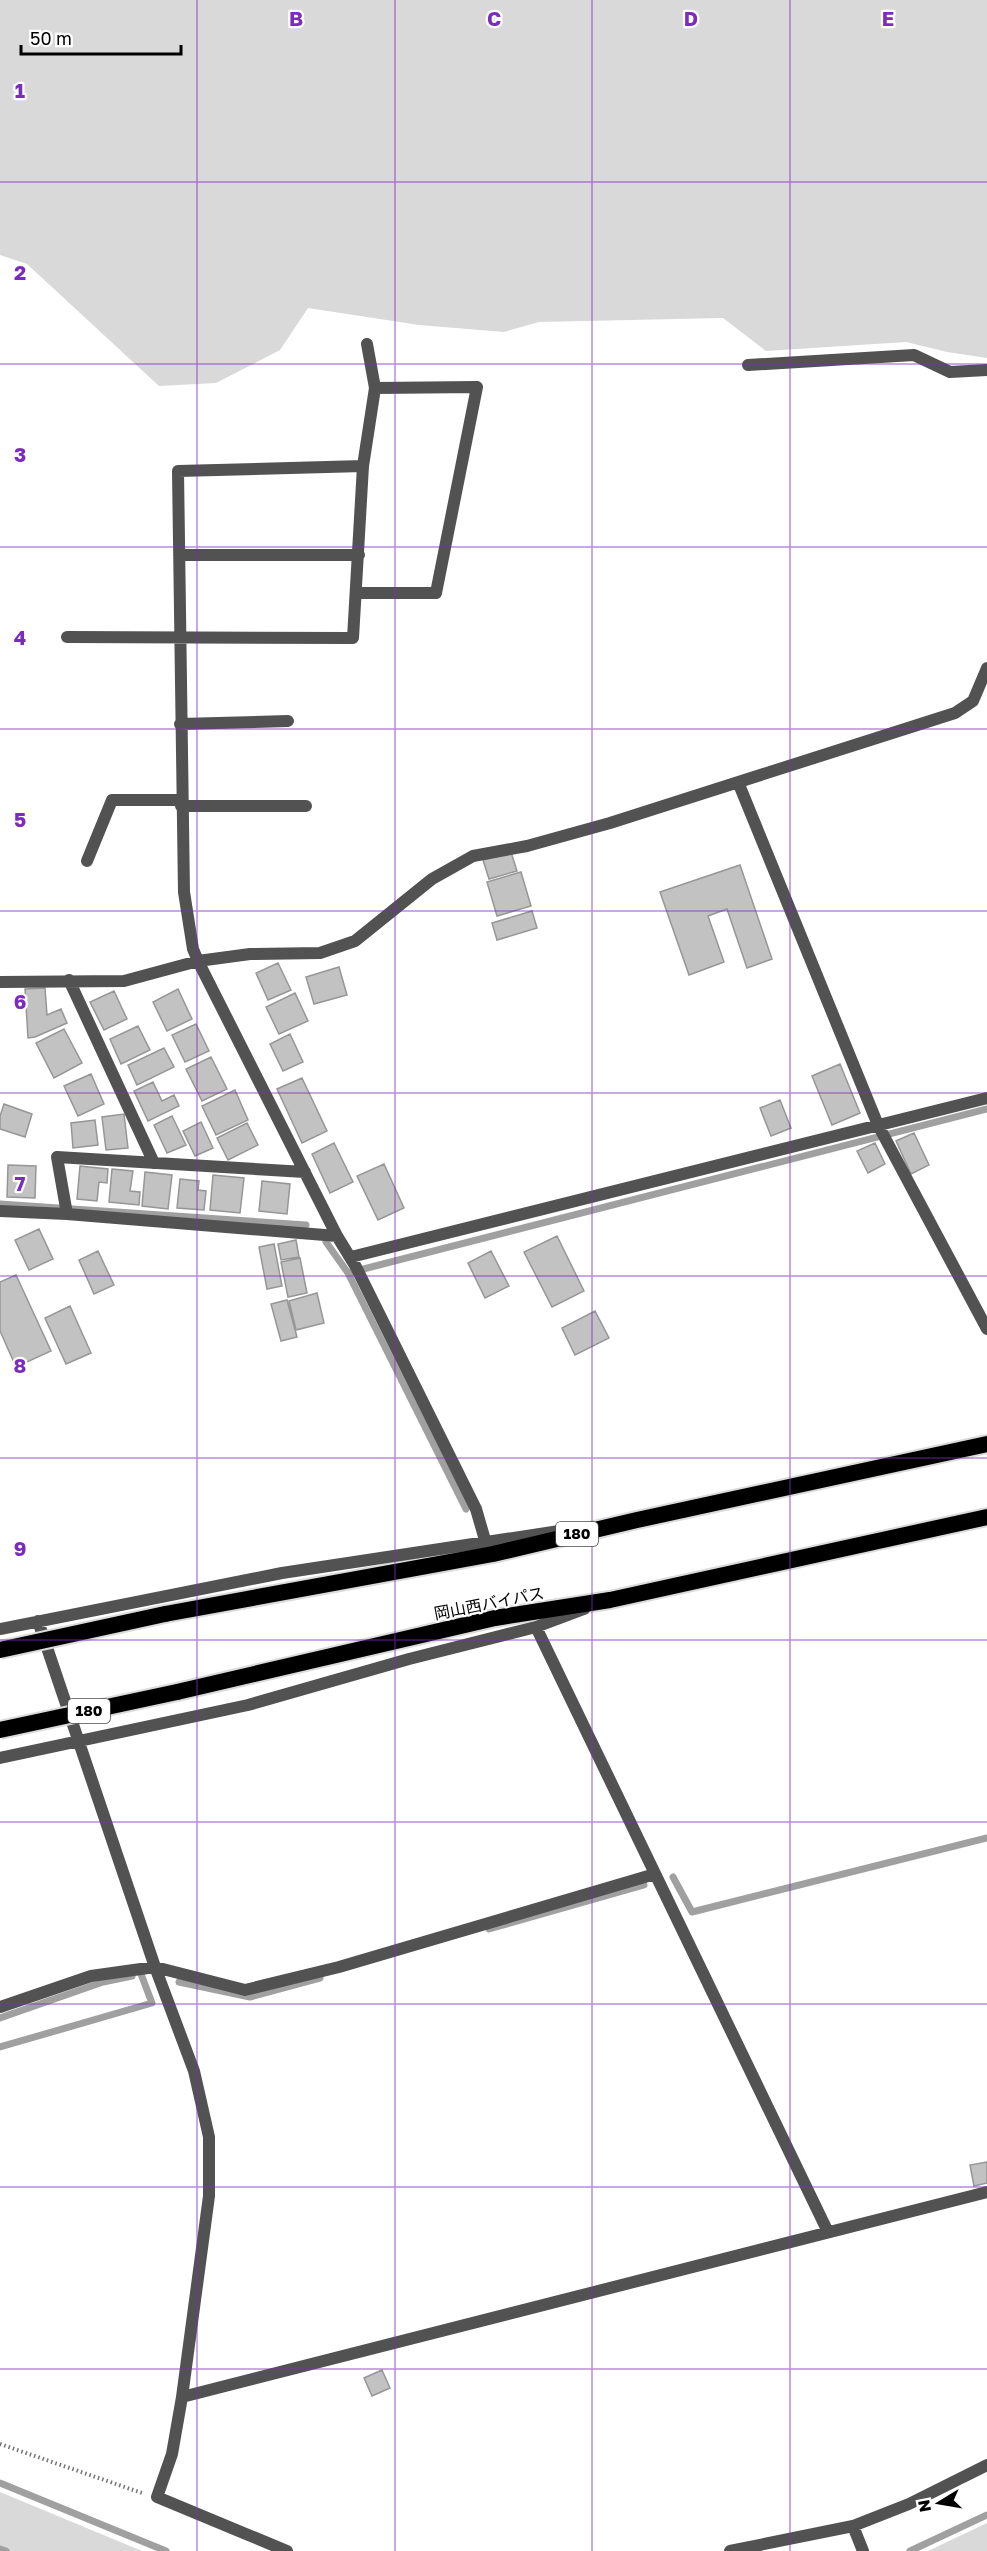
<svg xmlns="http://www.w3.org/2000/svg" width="987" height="2551" font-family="'Golos Text','Noto Sans JP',sans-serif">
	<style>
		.green { fill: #d9d9d9 }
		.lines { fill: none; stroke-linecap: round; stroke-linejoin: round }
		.stream { stroke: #a0a0a0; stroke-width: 7 }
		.building { fill: #c2c2c2; stroke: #969696; stroke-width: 1.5 }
		.trunk-casing { stroke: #dbdbdb; stroke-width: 20 }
		.path { stroke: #747474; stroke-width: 4; stroke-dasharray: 1.5 3; stroke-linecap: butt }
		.minor { stroke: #525252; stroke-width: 12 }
		.trunk { stroke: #000; stroke-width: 16 }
		.trunk-bridge-casing { stroke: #dbdbdb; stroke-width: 20; stroke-linecap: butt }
		.trunk-bridge { stroke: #000; stroke-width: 16 }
		.grid { fill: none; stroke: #7b2cbf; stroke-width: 1.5; stroke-opacity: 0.55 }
		.labels { text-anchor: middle; stroke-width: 4.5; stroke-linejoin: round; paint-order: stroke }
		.shield { fill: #fff; stroke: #4c4c4c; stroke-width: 1.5 }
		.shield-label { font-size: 15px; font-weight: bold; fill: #000 }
		.street-label { font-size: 16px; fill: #000; stroke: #fff }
		.grid-label { font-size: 20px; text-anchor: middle; font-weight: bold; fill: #7b2cbf; stroke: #fff; stroke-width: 4.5; stroke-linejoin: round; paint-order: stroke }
	</style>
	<rect width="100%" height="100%" fill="#fff"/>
	<path class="green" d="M0 0H987V358L947 352 906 342 766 351 723 318 539 322 504 332 419 325 308 308 280 350 216 383 159 386 27 264 0 255Z
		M0 2492 142 2551H0Z
		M987 2523V2551H928Z"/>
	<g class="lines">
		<path class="stream" d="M0 1204 306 1225
			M326 1242 348 1273 466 1509
			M348 1273 987 1109
			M673 1877 692 1912 987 1838
			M489 1929 644 1885
			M179 1982 250 1997 320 1978
			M0 2018 103 1982 132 1976
			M0 2047 152 2003 141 1974
			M0 2483 166 2551
			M0 2549 6 2551
			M910 2551 987 2515"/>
	</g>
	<path class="building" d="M511 852 517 871 489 879 483 860Z
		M740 865 772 959 747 968 727 909 708 916 724 962 689 975 660 892Z
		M521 872 531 906 497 916 487 882Z
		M532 911 537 928 497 940 492 923Z
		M278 963 291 990 268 1000 256 973Z
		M339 967 347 995 314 1004 306 977Z
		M45 988 47 1015 61 1009 67 1023 35 1037 28 1038 25 989Z
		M178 989 192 1019 167 1031 153 1002Z
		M114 991 127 1019 104 1030 90 1002Z
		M295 993 308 1021 279 1034 266 1007Z
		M196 1024 209 1051 185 1062 172 1035Z
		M138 1026 150 1050 121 1064 110 1039Z
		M64 1029 82 1063 54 1078 36 1043Z
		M290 1034 303 1062 283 1071 270 1044Z
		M164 1048 174 1067 137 1085 128 1065Z
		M211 1057 227 1089 202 1101 186 1069Z
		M840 1064 860 1113 832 1125 812 1076Z
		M91 1074 104 1104 78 1116 64 1086Z
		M302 1078 327 1131 302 1143 277 1089Z
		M153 1082 162 1101 174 1095 179 1106 148 1121 134 1091Z
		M235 1090 248 1120 216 1135 202 1106Z
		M780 1100 791 1128 771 1136 760 1108Z
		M4 1104 32 1114 25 1137 0 1129V1116Z
		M124 1114 128 1148 106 1150 102 1117Z
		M172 1116 186 1145 167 1153 154 1125Z
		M95 1120 98 1145 73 1148 71 1123Z
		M201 1122 213 1148 195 1156 183 1131Z
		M247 1123 258 1145 228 1160 217 1138Z
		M914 1133 929 1165 911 1174 896 1141Z
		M334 1143 353 1182 330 1193 312 1154Z
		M875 1143 885 1164 868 1173 857 1151Z
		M384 1164 404 1208 378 1220 357 1176Z
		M8 1165 36 1166 35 1198 7 1197Z
		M80 1166 108 1169 107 1183 99 1182 97 1201 77 1199Z
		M112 1169 133 1171 130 1191 140 1192 139 1205 109 1202Z
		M145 1172 172 1175 168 1209 142 1206Z
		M213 1175 244 1178 240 1213 210 1210Z
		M180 1179 199 1181 198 1190 206 1191 204 1210 177 1208Z
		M262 1181 290 1184 287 1214 259 1211Z
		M39 1229 53 1259 29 1270 15 1240Z
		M557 1236 584 1291 552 1307 524 1252Z
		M296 1240 299 1257 281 1260 278 1244Z
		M274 1244 282 1286 267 1289 259 1247Z
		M98 1251 114 1285 94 1294 79 1260Z
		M491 1251 509 1286 485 1298 468 1263Z
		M300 1258 307 1293 288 1297 281 1262Z
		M16 1275 51 1351 16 1367 0 1331V1282Z
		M317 1293 324 1323 296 1330 289 1301Z
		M287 1300 297 1337 281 1341 271 1304Z
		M70 1306 91 1353 66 1364 45 1318Z
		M595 1311 609 1338 575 1355 562 1328Z
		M987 2162V2183L974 2186 970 2165Z
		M382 2370 390 2388 372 2396 364 2378Z"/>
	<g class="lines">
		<defs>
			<path id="trunk" d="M165 1614 493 1554 637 1520 987 1444
				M177 1692 495 1618 610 1600 987 1517"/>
		</defs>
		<use href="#trunk" class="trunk-casing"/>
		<path class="path" d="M0 2444 142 2493"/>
		<path class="minor" d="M367 344 375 388 363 466 178 471 184 892 193 949 198 961 337 1236 356 1267 476 1509 485 1540
			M748 365 914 355 950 372 987 370
			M179 555H359
			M357 593H436L477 387 375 388
			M67 637 353 638 363 466
			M180 724 288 721
			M738 782 878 1125 987 1329
			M181 806H306
			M87 861 112 800H181
			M69 980 154 1163
			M0 982 124 981 198 961 250 954 320 953 355 941 432 879 473 856 527 846 610 823 955 713 973 701 987 668
			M0 1211 67 1214 337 1236
			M67 1214 57 1157 305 1172
			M351 1257 987 1098
			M38 1621 155 1967 194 2071 209 2137V2196L182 2397 172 2454 157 2497 287 2551
			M536 1627 828 2232
			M0 1629 282 1573 572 1529
			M0 1758 248 1705 409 1659 536 1627 584 1609
			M0 2007 91 1976 155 1967 245 1990 339 1967 655 1874
			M182 2397 987 2192
			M853 2526 863 2551
			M730 2551 853 2526 909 2504 987 2465"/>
		<use href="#trunk" class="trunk"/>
		<defs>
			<path id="trunk-bridge" d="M0 1650 165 1614
				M0 1730 177 1692"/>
		</defs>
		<use href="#trunk-bridge" class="trunk-bridge-casing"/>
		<use href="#trunk-bridge" class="trunk-bridge"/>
	</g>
	<path class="grid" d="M197 0V2551M395 0V2551M592 0V2551M790 0V2551M0 182H987M0 364H987M0 547H987M0 729H987M0 911H987M0 1093H987M0 1276H987M0 1458H987M0 1640H987M0 1822H987M0 2004H987M0 2187H987M0 2369H987"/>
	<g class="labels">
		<g class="shield">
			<rect x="556" y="1522" width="42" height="24" rx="4.5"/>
			<rect x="68" y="1699" width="42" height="24" rx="4.5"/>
		</g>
		<g class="shield-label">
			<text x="577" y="1539">180</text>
			<text x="89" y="1716">180</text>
		</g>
		<g class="street-label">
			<text transform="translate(489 1603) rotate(-11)" y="6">岡山西バイパス</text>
		</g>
	</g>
	<g class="grid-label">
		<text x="296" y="26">B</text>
		<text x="494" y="26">C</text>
		<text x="691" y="26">D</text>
		<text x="888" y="26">E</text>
		<text x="20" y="98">1</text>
		<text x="20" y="280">2</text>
		<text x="20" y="462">3</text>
		<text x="20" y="645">4</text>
		<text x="20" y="827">5</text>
		<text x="20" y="1009">6</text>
		<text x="20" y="1191">7</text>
		<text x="20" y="1373">8</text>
		<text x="20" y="1556">9</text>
	</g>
	<g transform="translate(939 2503) rotate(259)" stroke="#ffffff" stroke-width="4.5" paint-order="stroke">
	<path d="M0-4.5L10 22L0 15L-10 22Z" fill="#000000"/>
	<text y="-9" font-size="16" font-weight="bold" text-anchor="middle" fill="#000000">N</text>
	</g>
	<path d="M21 45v9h160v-9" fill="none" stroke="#000000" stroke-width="3"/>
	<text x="30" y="45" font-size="18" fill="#000000" stroke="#ffffff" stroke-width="4.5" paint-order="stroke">50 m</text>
</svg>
